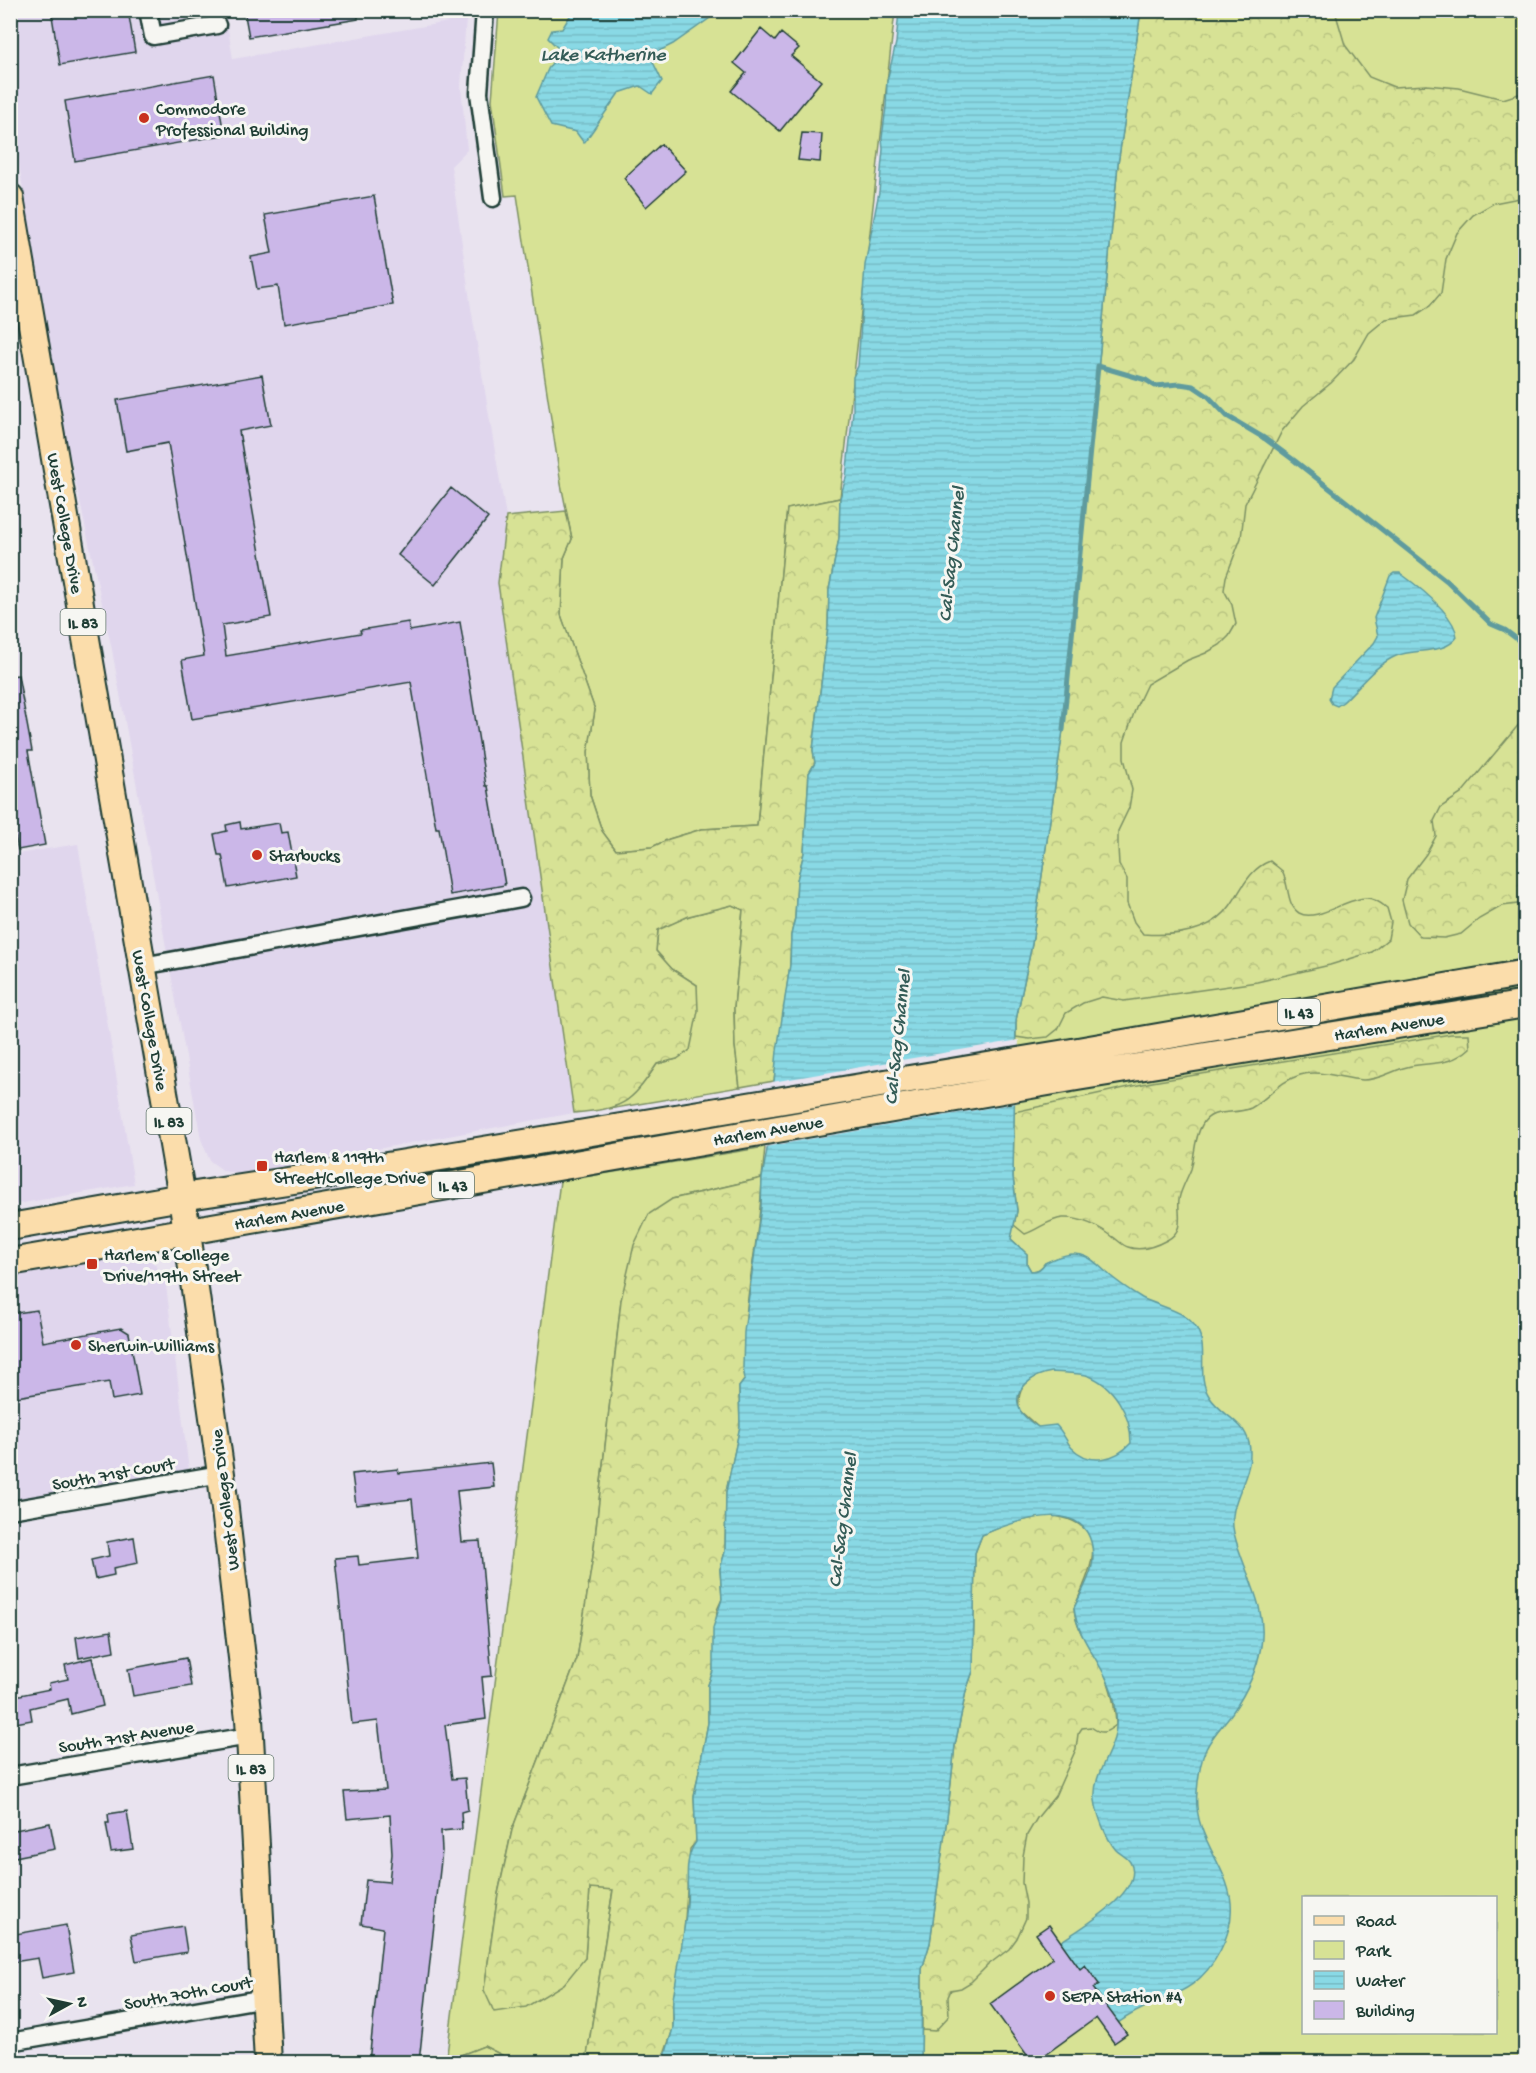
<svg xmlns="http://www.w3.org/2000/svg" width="1536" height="2073" font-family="'Gochi Hand',sans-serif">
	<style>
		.built { fill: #e0d6ed }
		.green { fill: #d7e295; stroke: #7b9064; stroke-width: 1.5; fill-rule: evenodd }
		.forest { fill: url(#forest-crowns); stroke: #7b9064; stroke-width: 1.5 }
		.water { fill: url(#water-rules); stroke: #5f9b9e; stroke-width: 1.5; fill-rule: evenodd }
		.pier { fill: #e9e3ef }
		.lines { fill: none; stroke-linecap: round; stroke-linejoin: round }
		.stream { stroke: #5f9b9e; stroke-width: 5 }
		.building { fill: #cbb7e8; stroke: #1f3d34; stroke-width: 1.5 }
		.minor-casing { stroke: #1f3d34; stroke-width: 21 }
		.primary-casing { stroke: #1f3d34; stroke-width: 30 }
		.minor { stroke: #f6f6f2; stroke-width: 16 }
		.primary { stroke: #fbddab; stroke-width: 26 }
		.poi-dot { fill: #c8321e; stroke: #f6f6f2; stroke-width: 2 }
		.labels { text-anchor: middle; stroke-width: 6; stroke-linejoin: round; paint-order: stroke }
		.shield { fill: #f6f6f2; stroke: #60746d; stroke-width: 1.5 }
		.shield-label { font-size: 16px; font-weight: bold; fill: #1f3d34 }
		.poi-label { font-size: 18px; fill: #1f3d34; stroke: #f6f6f2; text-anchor: start }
		.street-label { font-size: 18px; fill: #1f3d34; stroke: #f6f6f2 }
		.water-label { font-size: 20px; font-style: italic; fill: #345c57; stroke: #f6f6f2 }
	</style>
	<defs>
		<pattern id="forest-crowns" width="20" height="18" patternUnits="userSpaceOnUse" patternTransform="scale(1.5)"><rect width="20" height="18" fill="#d7e295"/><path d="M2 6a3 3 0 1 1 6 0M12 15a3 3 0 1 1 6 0" fill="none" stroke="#b8c381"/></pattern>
		<pattern id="water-rules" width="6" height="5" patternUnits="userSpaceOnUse" patternTransform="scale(1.5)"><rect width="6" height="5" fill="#89d9e5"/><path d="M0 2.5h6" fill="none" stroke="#76bbc5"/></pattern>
	</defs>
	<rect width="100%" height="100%" fill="#e9e3ef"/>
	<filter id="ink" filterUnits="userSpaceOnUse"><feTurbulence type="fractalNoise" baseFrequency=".0167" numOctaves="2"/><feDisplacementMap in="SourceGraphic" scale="12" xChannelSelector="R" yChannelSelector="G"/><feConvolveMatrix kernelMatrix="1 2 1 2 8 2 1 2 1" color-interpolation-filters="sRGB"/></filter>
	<g filter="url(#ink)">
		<path class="built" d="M10 11H225L233 59 466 19 461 86 467 150 451 166 471 308 506 517 498 583 574 1113 240 1174 224 1171 210 1161 201 1139 112 650 54 382 11 115Z
			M78 844 134 1184 11 1205V855Z
			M126 1252 142 1256 156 1265 166 1285 189 1471 11 1501V1271Z"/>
		<path class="green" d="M499 11H895L840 498 787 509 757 826 702 829 669 839 652 847 616 850 602 831 590 795 588 752 595 710 561 615 564 558 572 539 561 484 517 195 505 196 492 100Z
			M1141 11H1525V2062H921L922 2004 1038 1427 1019 1410C1017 1389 1024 1382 1042 1373L1060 1257 1045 1263C1041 1269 1038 1271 1031 1271L1027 1264V1254L1011 1239 1016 1020 1063 730 1118 164ZM1304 1898H1496V2032H1304Z
			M732 905 743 909 734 1008 735 1046 740 1087 609 1109C633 1099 642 1086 657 1064L677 1059 697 985 672 969 656 951 658 929 689 916Z
			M765 1147 762 1178 672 1199 621 1300 593 1556 577 1659 512 1830 498 1894 484 1990 585 1958 590 1888 613 1889 586 2062H515L484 2046 461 2055 454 2062H446L560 1181Z"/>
		<path class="forest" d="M1141 11H1335L1345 45 1369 77 1394 87 1426 85 1459 88 1503 99 1525 92V197L1494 203 1473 215 1457 233 1446 259 1441 293 1430 306 1416 315 1386 319 1369 333 1354 359 1331 383 1303 406 1282 431 1245 504 1241 538 1226 577 1224 590 1232 605 1236 624 1229 636 1220 645 1206 653 1188 660 1147 684 1136 707 1124 742V758L1132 790 1129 808 1118 831V847L1119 864 1127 879V903L1134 922 1143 934C1172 936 1211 933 1230 906 1242 889 1249 869 1270 861 1273 864 1278 867 1281 870 1290 882 1285 904 1299 913 1316 923 1346 898 1366 898 1374 898 1381 903 1387 908L1391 922 1388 939 1372 952 1330 965 1257 982 1124 1001 1102 997 1083 1003 1066 1013 1058 1029 1048 1037 1029 1039 1016 1037V1020L1032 944 1063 730 1118 164Z
			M840 498 839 538 829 590 828 627 813 750 815 763 809 773 804 853 797 880 795 918 791 935 790 965 774 1081 740 1087 735 1046 734 1008 743 910 732 905 689 916 658 930 656 951 672 969 697 985 698 1011 690 1050 677 1059 657 1064C629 1106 623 1108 574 1113L498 583 506 517 566 511 572 539 564 558 561 615 595 710 588 752 590 795 602 831 616 850 652 847 669 839 702 829 757 826 787 509Z
			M1525 717V903L1502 906 1479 919 1461 934 1444 938 1421 937 1408 923 1402 900 1407 879 1426 854 1436 836 1434 821 1441 807 1461 794Z
			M1451 1034H1469L1470 1048C1450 1066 1435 1062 1411 1066 1394 1069 1381 1080 1363 1080 1342 1079 1320 1069 1300 1075 1278 1082 1269 1098 1251 1108 1234 1116 1212 1106 1202 1125 1194 1138 1195 1155 1191 1169 1187 1179 1181 1189 1179 1199 1177 1213 1186 1230 1167 1240 1156 1246 1141 1252 1128 1247 1123 1246 1118 1240 1113 1237 1100 1227 1080 1217 1063 1218 1049 1219 1038 1230 1025 1234L1014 1225 1017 1211 1013 1177 1014 1112 1152 1082Z
			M762 1178C761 1233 745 1288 745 1343 745 1355 743 1367 745 1379L739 1387 740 1427 726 1492 725 1552 720 1569 722 1599 717 1610 713 1671 708 1685V1723L694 1797 696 1842 690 1849 683 1947 673 2001V2029L665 2052V2062H586L613 1890 590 1888 585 1958 564 1984 526 2007 494 2012 484 1990 498 1894 512 1830 577 1659 593 1556 621 1300 634 1245 649 1214 672 1199Z
			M1049 1515C1114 1523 1092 1567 1074 1608 1076 1631 1088 1643 1099 1662 1110 1682 1115 1702 1116 1725 1106 1733 1102 1735 1091 1727L1082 1728 1078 1734 1076 1749 1055 1796 1037 1818 1027 1835 1023 1856 1022 1883 1026 1903V1918L1017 1938 1009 1949 988 1965 971 1982 961 1988 951 1990 948 1997 949 2016 935 2031 922 2030V1969L930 1943 948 1810 955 1745 966 1691 973 1671 975 1553 982 1535 1010 1523Z
			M484 2046 515 2062H454L461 2055Z"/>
		<path class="water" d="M573 11V10L720 11 673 44 657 52 652 60 662 81 652 94 640 86 619 93 584 143 576 132 551 126 536 97 548 69 560 50 548 38 552 30 562 29Z
			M899 11H1141L1118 164 1063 730 1032 944 1016 1020 1013 1177 1017 1211 1011 1239 1027 1254V1264L1031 1271C1038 1271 1041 1269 1045 1263 1057 1257 1073 1250 1087 1257 1094 1260 1100 1267 1106 1272 1117 1282 1129 1290 1142 1298 1160 1307 1186 1310 1197 1329 1209 1350 1196 1375 1209 1396 1220 1415 1244 1420 1249 1443 1256 1476 1226 1500 1234 1533 1243 1572 1268 1605 1261 1646 1257 1671 1246 1693 1232 1713 1223 1725 1212 1736 1206 1749 1200 1762 1198 1779 1197 1792 1191 1853 1257 1880 1220 1951 1194 2001 1158 1993 1118 2023L1093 1988 1098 1985 1085 1966 1080 1969 1060 1942C1079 1929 1147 1891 1130 1862 1127 1857 1120 1854 1116 1850 1106 1838 1097 1815 1095 1800 1093 1779 1105 1763 1112 1744 1117 1732 1117 1717 1115 1704 1109 1668 1078 1644 1074 1608 1081 1593 1093 1573 1093 1557 1092 1493 1017 1520 982 1535L975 1553 973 1671 966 1691 955 1745 948 1810 930 1943 922 1969 921 2062H665C665 2050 671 2039 673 2027 674 2018 672 2008 673 1999 678 1968 684 1936 687 1904 689 1884 683 1859 696 1842L694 1797 708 1723V1685L713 1671V1628L722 1599 720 1569 725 1552 726 1492 740 1426 739 1387 745 1379 743 1367 744 1332 761 1207 762 1178 768 1144 777 1051 790 965 791 935 795 918 797 880 804 853 809 773 815 763 813 750 828 627 829 590 839 538 840 498 846 478 853 411V377L858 366 865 265 879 192 883 149 882 138 886 107 887 81 896 43ZM1052 1372C1063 1373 1075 1373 1086 1375 1114 1384 1131 1415 1131 1443 1116 1460 1090 1466 1072 1448 1066 1441 1063 1432 1056 1425L1038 1427C1032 1423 1023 1417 1020 1410 1010 1389 1035 1374 1052 1372Z
			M1394 573H1400C1418 586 1455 614 1457 637 1445 655 1414 648 1396 656 1375 665 1359 687 1343 702L1337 706 1332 704 1329 699 1332 687 1374 643 1378 636 1374 618 1390 576Z"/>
		<path class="pier" d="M1019 1040 1017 1103 765 1147 772 1082Z"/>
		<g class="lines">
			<path class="stream" d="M1063 730 1098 366 1146 380 1155 386 1180 384 1193 386 1208 396 1227 416 1264 438 1295 461 1447 581 1491 624 1505 630 1526 646"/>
		</g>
		<path class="building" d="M51 10H128L135 52 60 65Z
			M244 10H358V19L249 37Z
			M761 29 775 41 781 33 799 48 791 56 821 81 780 131 731 91 746 73 734 63Z
			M214 75 224 135 75 161 65 101Z
			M802 133 822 134 820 162 798 160Z
			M661 144 686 171 646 207 624 178Z
			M374 196 393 305 284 324 278 286 257 289 251 257 272 253 265 215Z
			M262 375 271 425 239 431 271 617 222 625 226 656 361 633 360 630 408 622 410 631 460 622 486 786H488L505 885 450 895 439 828H436L411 682 192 719 182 660 204 656 168 443 126 451 117 400Z
			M451 488 488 518 435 585 398 555Z
			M18 675 32 751H28L45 845 18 850 10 809V676Z
			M240 822 241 829 279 823 281 833 288 832 296 876 228 888 222 855H218L214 834 227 831 226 825Z
			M37 1310 43 1342 121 1328 129 1333 140 1395 112 1400 109 1382 10 1398V1314Z
			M491 1463 494 1487 457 1491 462 1542 480 1541 492 1676 482 1677 486 1719 445 1725 452 1779 465 1778 468 1810 461 1812 462 1829 441 1831 442 1851 419 2062H369L383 1928 361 1924 366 1880 389 1882 392 1854 390 1815 347 1819 344 1792 386 1790 378 1721 352 1724 335 1558 358 1556 359 1565 418 1558 412 1499 356 1505 352 1474 398 1469 399 1473Z
			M134 1537 138 1563 113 1568 114 1575 95 1579 91 1560 109 1556 107 1542Z
			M111 1631 114 1651 79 1658 76 1637Z
			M92 1658 103 1706 71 1714 68 1699 30 1708 32 1720 10 1724V1697L50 1689 49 1683 68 1679 65 1665Z
			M186 1658 191 1686 133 1696 128 1669Z
			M127 1811 133 1849 111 1852 106 1823H109L108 1814Z
			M50 1823 55 1849 10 1858V1831Z
			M66 1925 74 1972 42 1978 38 1958 14 1962 10 1935Z
			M1049 1925 1080 1969 1085 1965 1099 1984 1093 1988 1127 2034 1114 2043 1096 2018 1035 2062H1032L990 2004 1053 1958 1036 1934Z
			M183 1926 187 1952 136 1961 131 1935Z"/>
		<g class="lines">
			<defs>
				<path id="minor" d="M148 10 153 36 217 25
					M485 10 479 93 493 198
					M142 966 521 898
					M10 1510 221 1474
					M10 1776 249 1736
					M10 2042 265 1998"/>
				<path id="primary" d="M10 197 182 1197 221 1474 249 1719 268 2062
					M10 1227 182 1197 393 1165 1072 1052 1526 973
					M10 1262 1077 1077 1526 1004"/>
			</defs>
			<use href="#minor" class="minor-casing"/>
			<use href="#primary" class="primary-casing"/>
			<use href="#minor" class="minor"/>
			<use href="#primary" class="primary"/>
		</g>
	</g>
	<g class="poi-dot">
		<circle cx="144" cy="118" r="6"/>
		<circle cx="257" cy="855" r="6"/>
		<rect x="256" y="1160" width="12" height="12" rx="3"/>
		<rect x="86" y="1258" width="12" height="12" rx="3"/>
		<circle cx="76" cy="1345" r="6"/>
		<circle cx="1050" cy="1996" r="6"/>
	</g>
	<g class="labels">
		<g class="shield">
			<rect x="60.5" y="609" width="45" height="26" rx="4.5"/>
			<rect x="1278" y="999" width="42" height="26" rx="4.5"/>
			<rect x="146.5" y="1108" width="45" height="26" rx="4.5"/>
			<rect x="432" y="1172" width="42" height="26" rx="4.5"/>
			<rect x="228.5" y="1755" width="45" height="26" rx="4.5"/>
		</g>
		<g class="shield-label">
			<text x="83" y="628">IL 83</text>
			<text x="1299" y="1018">IL 43</text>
			<text x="169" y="1127">IL 83</text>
			<text x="453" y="1191">IL 43</text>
			<text x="251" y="1774">IL 83</text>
		</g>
		<g class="poi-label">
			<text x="156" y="114">Commodore<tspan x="156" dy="21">Professional Building</tspan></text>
			<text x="269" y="861">Starbucks</text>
			<text x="274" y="1162">Harlem &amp; 119th<tspan x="274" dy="21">Street/College Drive</tspan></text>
			<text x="104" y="1260">Harlem &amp; College<tspan x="104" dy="21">Drive/119th Street</tspan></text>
			<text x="88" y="1351">Sherwin-Williams</text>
			<text x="1062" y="2002">SEPA Station #4</text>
		</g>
		<g class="street-label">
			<text transform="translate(66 523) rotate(80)" y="6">West College Drive</text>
			<text transform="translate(151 1020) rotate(80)" y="6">West College Drive</text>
			<text transform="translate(1389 1026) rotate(-9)" y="6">Harlem Avenue</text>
			<text transform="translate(768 1130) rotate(-10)" y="6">Harlem Avenue</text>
			<text transform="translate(289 1214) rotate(-10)" y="6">Harlem Avenue</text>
			<text transform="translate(113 1473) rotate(-10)" y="6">South 71st Court</text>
			<text transform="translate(224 1500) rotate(-97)" y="6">West College Drive</text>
			<text transform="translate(126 1736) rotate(-9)" y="6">South 71st Avenue</text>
			<text transform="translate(188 1992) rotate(-10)" y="6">South 70th Court</text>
		</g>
		<g class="water-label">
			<text x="603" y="60">Lake Katherine</text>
			<text transform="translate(950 554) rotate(-84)" y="7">Cal-Sag Channel</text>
			<text transform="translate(896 1037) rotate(-84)" y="7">Cal-Sag Channel</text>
			<text transform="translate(841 1520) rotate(-83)" y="7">Cal-Sag Channel</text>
		</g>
	</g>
	<rect width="1536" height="2073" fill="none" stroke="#f6f6f2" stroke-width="36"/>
	<rect x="18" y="18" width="1500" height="2037" fill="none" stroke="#1f3d34" stroke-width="2" filter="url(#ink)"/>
	<rect x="1302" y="1896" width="195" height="138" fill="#f6f6f2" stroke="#a0aca6" stroke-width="1.5"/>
	<rect x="1314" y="1916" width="30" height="9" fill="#fbddab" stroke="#a0aca6" stroke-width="1.5"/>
	<text x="1356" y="1926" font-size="18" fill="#1f3d34">Road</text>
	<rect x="1314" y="1941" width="30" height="18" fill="#d7e295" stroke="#a0aca6" stroke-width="1.5"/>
	<text x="1356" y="1956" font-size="18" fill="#1f3d34">Park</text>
	<rect x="1314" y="1971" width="30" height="18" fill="url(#water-rules)" stroke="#a0aca6" stroke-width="1.5"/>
	<text x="1356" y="1986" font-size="18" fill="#1f3d34">Water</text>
	<rect x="1314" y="2001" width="30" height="18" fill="#cbb7e8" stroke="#a0aca6" stroke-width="1.5"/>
	<text x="1356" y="2016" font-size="18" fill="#1f3d34">Building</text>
	<g transform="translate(69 2004) rotate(82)" stroke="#f6f6f2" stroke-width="4.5" paint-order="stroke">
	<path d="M0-4.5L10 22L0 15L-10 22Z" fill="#1f3d34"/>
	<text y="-9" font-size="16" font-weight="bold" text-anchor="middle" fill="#1f3d34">N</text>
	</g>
</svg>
